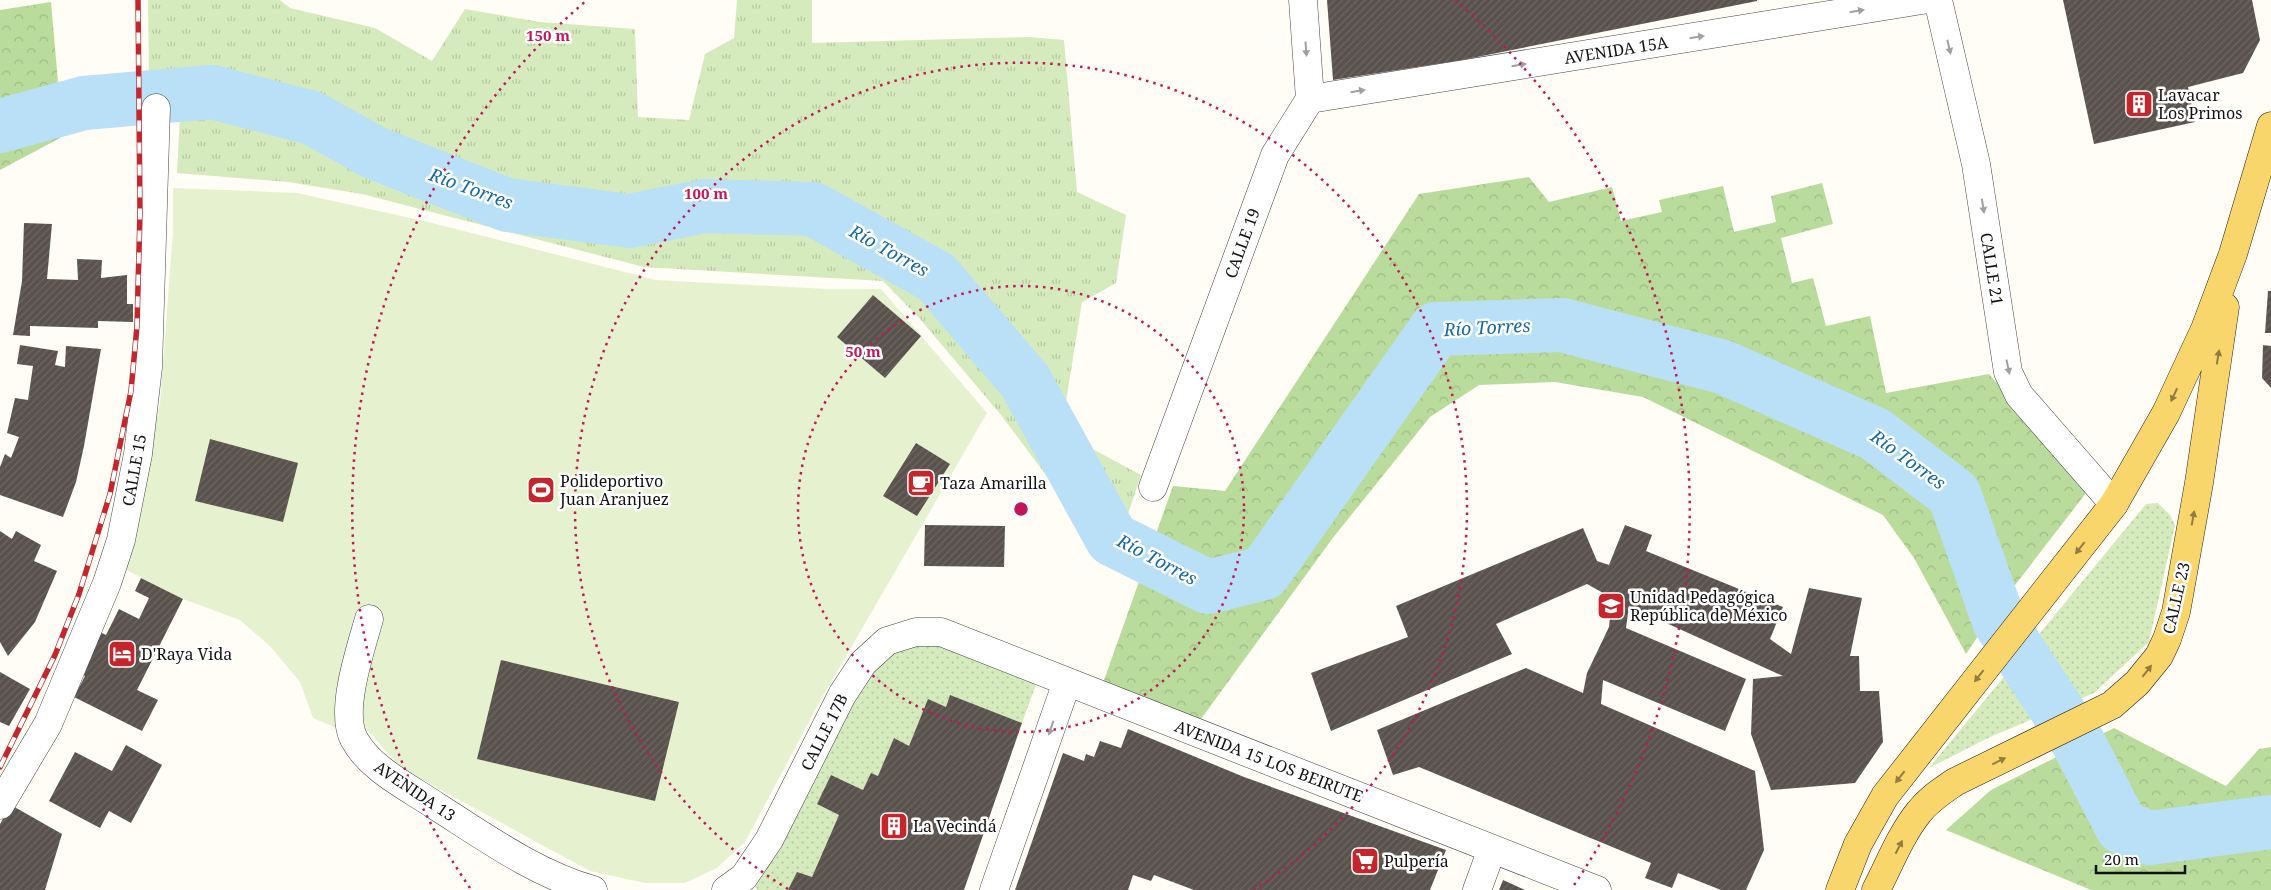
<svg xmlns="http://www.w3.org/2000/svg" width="2271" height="890" font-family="'Noto Serif',serif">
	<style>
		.grass { fill: url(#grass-dots) }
		.forest { fill: url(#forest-crowns) }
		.park { fill: url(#park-tufts) }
		.pitch { fill: #e6f2cf }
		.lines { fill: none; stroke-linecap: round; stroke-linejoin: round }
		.river { stroke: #b9e0f7; stroke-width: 54 }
		.building { fill: url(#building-hatch) }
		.minor-casing { stroke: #444; stroke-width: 29 }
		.major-casing { stroke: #222; stroke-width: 29 }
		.minor { stroke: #fff; stroke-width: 28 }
		.major { stroke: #f9d66b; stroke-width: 28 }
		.rail-casing { stroke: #c4262e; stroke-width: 5.5 }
		.rail { stroke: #fff; stroke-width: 4; stroke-dasharray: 11; stroke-linecap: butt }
		.oneway { fill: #a0a0a0 }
		.oneway2 { fill: #917d42 }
		.ring { fill: none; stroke: #c2185b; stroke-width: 2.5; stroke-dasharray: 2.5 5 }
		.labels { text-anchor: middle; stroke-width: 5; stroke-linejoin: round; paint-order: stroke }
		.street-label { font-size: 16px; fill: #111; stroke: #fff }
		.poi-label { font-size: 16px; fill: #111; stroke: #fff; text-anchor: start }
		.water-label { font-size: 18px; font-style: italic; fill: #1768a6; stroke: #fff }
		.centre { fill: #c2185b; stroke: #fff; stroke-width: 2.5 }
		.ring-label { font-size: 15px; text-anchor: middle; font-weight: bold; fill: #c2185b; stroke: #fff; stroke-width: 5; stroke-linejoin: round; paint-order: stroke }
	</style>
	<defs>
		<pattern id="grass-dots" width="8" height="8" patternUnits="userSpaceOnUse" patternTransform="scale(1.25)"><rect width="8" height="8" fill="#d5ebbd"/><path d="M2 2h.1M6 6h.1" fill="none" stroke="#b6c8a1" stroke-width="1.8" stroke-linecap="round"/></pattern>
		<pattern id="forest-crowns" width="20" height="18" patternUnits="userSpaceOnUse" patternTransform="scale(1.25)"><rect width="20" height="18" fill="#b9dc9c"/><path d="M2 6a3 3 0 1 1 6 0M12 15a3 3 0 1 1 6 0" fill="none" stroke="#9ebc85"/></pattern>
		<pattern id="park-tufts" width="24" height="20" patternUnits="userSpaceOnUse" patternTransform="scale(1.25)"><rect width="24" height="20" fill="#d5ebbd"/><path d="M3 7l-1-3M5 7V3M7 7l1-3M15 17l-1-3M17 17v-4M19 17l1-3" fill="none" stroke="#b6c8a1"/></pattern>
		<pattern id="building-hatch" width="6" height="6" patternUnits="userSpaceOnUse" patternTransform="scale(1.25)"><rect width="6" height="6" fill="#5a524d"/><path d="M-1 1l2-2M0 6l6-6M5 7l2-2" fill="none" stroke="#6d6662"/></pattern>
	</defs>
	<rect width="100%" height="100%" fill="#fffdf5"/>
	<path class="grass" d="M2158 503 2170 515 2175 525 2149 642 2094 693 1990 737 1929 768 2146 504Z
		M940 640 1039 676 1022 723 950 696 946 707 928 700 909 746 894 739 878 776 871 774 863 790 831 775 818 804 839 815 812 877 788 890H756L757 888 748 884 864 677 890 649Z"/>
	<path class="forest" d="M51 2 60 105V138L0 170V10Z
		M1529 177 1549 202 1612 187 1621 221 1662 212 1659 200 1723 186 1734 232 1776 222 1771 196 1822 183 1833 224 1781 238 1792 283 1813 278 1826 326 1870 316 1886 393 1989 374 2082 479 2086 493 1995 611 1966 654 1914 558 1883 515 1643 397 1555 382 1479 385 1430 417 1332 539 1201 719 1103 683 1173 486 1225 491 1419 194Z
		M2114 728 2226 786 2259 749 2271 747V890H2091L1946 830 1991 790Z"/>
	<path class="park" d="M148 0H280L290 8 375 28 432 61 465 9 540 22 635 29 638 117 689 120 705 54 734 38 737 0H812V43L1029 37 1064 40 1077 192 1126 215 1116 283 1082 302 1061 432 1141 475 1117 547 1090 534 1001 415 920 319 883 281 644 267 362 194 288 182 177 173 182 76 149 77Z"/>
	<path class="pitch" d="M173 188 297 193 424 221 656 280 827 289H881L987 413 820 701 745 842 717 868 685 883H645L590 871 402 769 362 724 344 731 313 718 300 682 271 647 240 620 183 599 119 566 160 404 173 231Z"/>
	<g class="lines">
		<path class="river" d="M0 126 84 103 212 92 312 118 375 153 507 205 629 221 705 206 813 209 936 277 1025 381 1112 539 1208 587 1264 573 1436 329 1562 325 1723 367 1875 434 1954 494 1999 621 2078 742 2122 827 2150 838 2271 822"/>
	</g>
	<path class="building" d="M1327 0H1757V1L1462 60 1333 80Z
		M2063 0H2252L2260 40 2243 73 2188 87 2195 122 2094 144Z
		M24 223 52 224 47 279 78 280 77 259 102 260 101 278 127 275V304H133V322L98 321V328L30 326V336L13 335 22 281Z
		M2268 291H2271V333H2265Z
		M873 295 921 336 885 378 837 337Z
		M20 345 58 351 55 365 65 367 66 346 101 349 84 446 76 482 63 517 0 495V467L5 454 11 458 19 437 7 433 15 398 28 400 33 366 17 364Z
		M2263 345 2271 346V388L2262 378Z
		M210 439 298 463 283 522 195 501Z
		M916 443 950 464 917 516 883 496Z
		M925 525 1005 526 1004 567 924 566Z
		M1625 525 1652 535 1646 551 1783 607 1770 639 1791 654 1809 588 1862 598 1850 656H1859L1860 691H1879L1883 742 1855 783 1771 790 1751 734 1753 679 1783 676 1629 606 1626 628 1746 679 1725 731 1603 680 1601 704 1755 771 1764 850 1746 890H1721L1678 873 1672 888 1645 878 1651 863 1419 767 1393 775 1377 730 1526 668 1583 693 1587 673 1609 627 1612 598 1587 584 1496 624 1512 654 1331 731 1311 673 1408 637 1396 606 1583 528 1597 561 1609 565Z
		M0 531 12 539 16 531 41 545 34 561 57 571 35 622 8 656 0 642Z
		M141 578 183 599 137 690 158 700 142 731 74 697 85 676 80 672 100 632 106 635 119 609 139 619 149 598 135 591Z
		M501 660 679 702 655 801 477 759Z
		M0 672 30 689 9 726 0 722Z
		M950 695 1022 723 964 890H788L797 872 812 877 839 815 817 804 831 775 863 790 871 773 878 776 894 738 909 746 928 699 946 707Z
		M1128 729 1244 777 1446 850 1430 890H1194L1154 875 1151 881 1133 875 1128 890H1015L1063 753 1084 761 1086 754 1094 757 1100 741 1121 748Z
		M126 745 162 765 131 823 109 811 100 828 49 801 75 752 112 771Z
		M11 805 62 834 45 890H0V824Z
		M1503 880 1525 890H1499Z"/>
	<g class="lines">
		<defs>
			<path id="minor" d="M1938 0 1976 164 2008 372 2019 395 2114 504
				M1310 99 1922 0
				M1153 487 1275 155 1310 99 1303 0
				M369 619C361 648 339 711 354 739 370 769 408 787 436 806 485 837 536 874 593 890
				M0 805 48 724 107 583 121 540 138 454 148 367 156 108
				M726 890 744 877 769 840 842 695 863 663 887 641 916 632H941L1597 890
				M994 890 1067 682
				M1477 890 1492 849"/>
			<path id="major" d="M1840 890 1858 844 1885 796 2114 504 2166 413 2205 329 2233 254 2271 126
				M1876 890C1889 865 1901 834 1919 812 1929 799 1942 791 1955 782L2112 705 2137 683 2159 656 2167 639 2176 612 2199 483 2225 307"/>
		</defs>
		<use href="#minor" class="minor-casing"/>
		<use href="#major" class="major-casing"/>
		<use href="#minor" class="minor"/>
		<use href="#major" class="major"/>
		<defs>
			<path id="rail" d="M0 767 55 655 79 594 110 494 131 391 137 326 140 213 138 0"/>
		</defs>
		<use href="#rail" class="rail-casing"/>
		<use href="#rail" class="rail"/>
	</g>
	<defs><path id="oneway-solid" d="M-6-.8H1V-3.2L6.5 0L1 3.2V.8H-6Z" transform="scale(1.25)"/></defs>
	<g class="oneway">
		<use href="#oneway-solid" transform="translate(1857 11) rotate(-9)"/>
		<use href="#oneway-solid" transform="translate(1697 37) rotate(-9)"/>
		<use href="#oneway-solid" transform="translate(1949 47) rotate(77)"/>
		<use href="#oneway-solid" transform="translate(1306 49) rotate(86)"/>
		<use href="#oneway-solid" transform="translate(1519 65) rotate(-9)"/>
		<use href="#oneway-solid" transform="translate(1358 91) rotate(-9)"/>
		<use href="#oneway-solid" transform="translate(1983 206) rotate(81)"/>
		<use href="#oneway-solid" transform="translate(2008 367) rotate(78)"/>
		<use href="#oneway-solid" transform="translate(1051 728) rotate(109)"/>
	</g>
	<g class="oneway2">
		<use href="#oneway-solid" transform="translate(2218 357) rotate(-81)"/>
		<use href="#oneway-solid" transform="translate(2174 395) rotate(115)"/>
		<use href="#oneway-solid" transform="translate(2193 518) rotate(-80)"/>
		<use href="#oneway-solid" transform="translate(2080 548) rotate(128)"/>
		<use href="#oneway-solid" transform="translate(2147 671) rotate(-52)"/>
		<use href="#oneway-solid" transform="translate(1979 676) rotate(128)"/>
		<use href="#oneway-solid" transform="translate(1999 761) rotate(-26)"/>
		<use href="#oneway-solid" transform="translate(1900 777) rotate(128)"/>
		<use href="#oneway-solid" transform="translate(1899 847) rotate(-63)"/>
	</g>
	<g class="ring">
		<circle cx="1021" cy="509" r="223"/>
		<path d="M788 889A446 446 0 1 1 1254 889"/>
		<path d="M470 888A669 669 0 0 1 587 0M1455 0A669 669 0 0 1 1572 888"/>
	</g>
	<defs>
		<symbol id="building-square" viewBox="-11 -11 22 22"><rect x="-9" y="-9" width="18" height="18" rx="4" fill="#c4262e" stroke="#fff"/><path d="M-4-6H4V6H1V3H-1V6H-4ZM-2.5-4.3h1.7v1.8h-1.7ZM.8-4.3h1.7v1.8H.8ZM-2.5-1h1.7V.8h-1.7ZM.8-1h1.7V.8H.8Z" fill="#fff"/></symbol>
		<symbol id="cafe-square" viewBox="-11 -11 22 22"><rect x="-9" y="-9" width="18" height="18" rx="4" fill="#c4262e" stroke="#fff"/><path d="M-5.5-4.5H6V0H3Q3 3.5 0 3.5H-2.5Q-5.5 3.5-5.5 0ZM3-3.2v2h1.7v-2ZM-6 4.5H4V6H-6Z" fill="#fff"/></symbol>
		<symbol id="stadium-square" viewBox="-11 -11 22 22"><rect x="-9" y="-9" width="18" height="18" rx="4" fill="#c4262e" stroke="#fff"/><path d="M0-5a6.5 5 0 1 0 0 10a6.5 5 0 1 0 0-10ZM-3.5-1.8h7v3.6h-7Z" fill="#fff"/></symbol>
		<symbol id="school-square" viewBox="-11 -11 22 22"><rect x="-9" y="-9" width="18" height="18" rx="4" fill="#c4262e" stroke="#fff"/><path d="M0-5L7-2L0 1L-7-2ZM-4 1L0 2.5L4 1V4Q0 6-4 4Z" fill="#fff"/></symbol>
		<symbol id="hotel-square" viewBox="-11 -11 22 22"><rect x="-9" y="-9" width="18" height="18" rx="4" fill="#c4262e" stroke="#fff"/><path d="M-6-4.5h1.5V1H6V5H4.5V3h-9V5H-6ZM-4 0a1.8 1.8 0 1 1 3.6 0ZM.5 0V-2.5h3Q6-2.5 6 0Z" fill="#fff"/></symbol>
		<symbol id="supermarket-square" viewBox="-11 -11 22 22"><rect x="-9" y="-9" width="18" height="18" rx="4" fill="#c4262e" stroke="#fff"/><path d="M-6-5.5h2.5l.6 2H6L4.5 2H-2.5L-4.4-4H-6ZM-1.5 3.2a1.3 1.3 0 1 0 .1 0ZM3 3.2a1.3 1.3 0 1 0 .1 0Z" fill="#fff"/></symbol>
	</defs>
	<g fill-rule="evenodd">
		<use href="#building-square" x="2123" y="88" width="32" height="32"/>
		<use href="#cafe-square" x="905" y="467" width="32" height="32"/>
		<use href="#stadium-square" x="525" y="474" width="32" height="32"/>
		<use href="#school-square" x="1595" y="590" width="32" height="32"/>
		<use href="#hotel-square" x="106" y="638" width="32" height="32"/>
		<use href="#building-square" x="878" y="810" width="32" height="32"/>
		<use href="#supermarket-square" x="1349" y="845" width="32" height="32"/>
	</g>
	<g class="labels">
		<g class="street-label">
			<text transform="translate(1616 50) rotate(-9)" y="6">AVENIDA 15A</text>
			<text transform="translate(1242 243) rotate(-70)" y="6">CALLE 19</text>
			<text transform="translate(1992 269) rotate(81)" y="6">CALLE 21</text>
			<text transform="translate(134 470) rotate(-80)" y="6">CALLE 15</text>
			<text transform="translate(2176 598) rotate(-77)" y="6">CALLE 23</text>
			<text transform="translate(824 732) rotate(-63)" y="6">CALLE 17B</text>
			<text transform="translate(1269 761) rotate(21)" y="6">AVENIDA 15 LOS BEIRUTE</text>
			<text transform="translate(415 791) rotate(34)" y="6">AVENIDA 13</text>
		</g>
		<g class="poi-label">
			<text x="2158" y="101">Lavacar<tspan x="2158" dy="18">Los Primos</tspan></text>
			<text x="560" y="487">Polideportivo<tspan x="560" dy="18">Juan Aranjuez</tspan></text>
			<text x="940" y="489">Taza Amarilla</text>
			<text x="1630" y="603">Unidad Pedagógica<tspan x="1630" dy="18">República de México</tspan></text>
			<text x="141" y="660">D'Raya Vida</text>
			<text x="913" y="832">La Vecindá</text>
			<text x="1384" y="867">Pulpería</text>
		</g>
		<g class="water-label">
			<text transform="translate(471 189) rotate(20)" y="6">Río Torres</text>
			<text transform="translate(889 251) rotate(29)" y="6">Río Torres</text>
			<text transform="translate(1487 328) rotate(-3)" y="6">Río Torres</text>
			<text transform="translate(1908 460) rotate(36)" y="6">Río Torres</text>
			<text transform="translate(1157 560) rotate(28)" y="6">Río Torres</text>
		</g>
	</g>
	<circle cx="1021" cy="509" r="8" class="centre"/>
	<g class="ring-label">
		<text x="548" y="41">150 m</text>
		<text x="706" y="199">100 m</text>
		<text x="863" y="357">50 m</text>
	</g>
	<path d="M2096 865v8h89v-8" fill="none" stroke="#111111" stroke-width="2.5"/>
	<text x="2104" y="865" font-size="15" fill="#111111" stroke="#ffffff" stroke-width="4" paint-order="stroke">20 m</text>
</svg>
